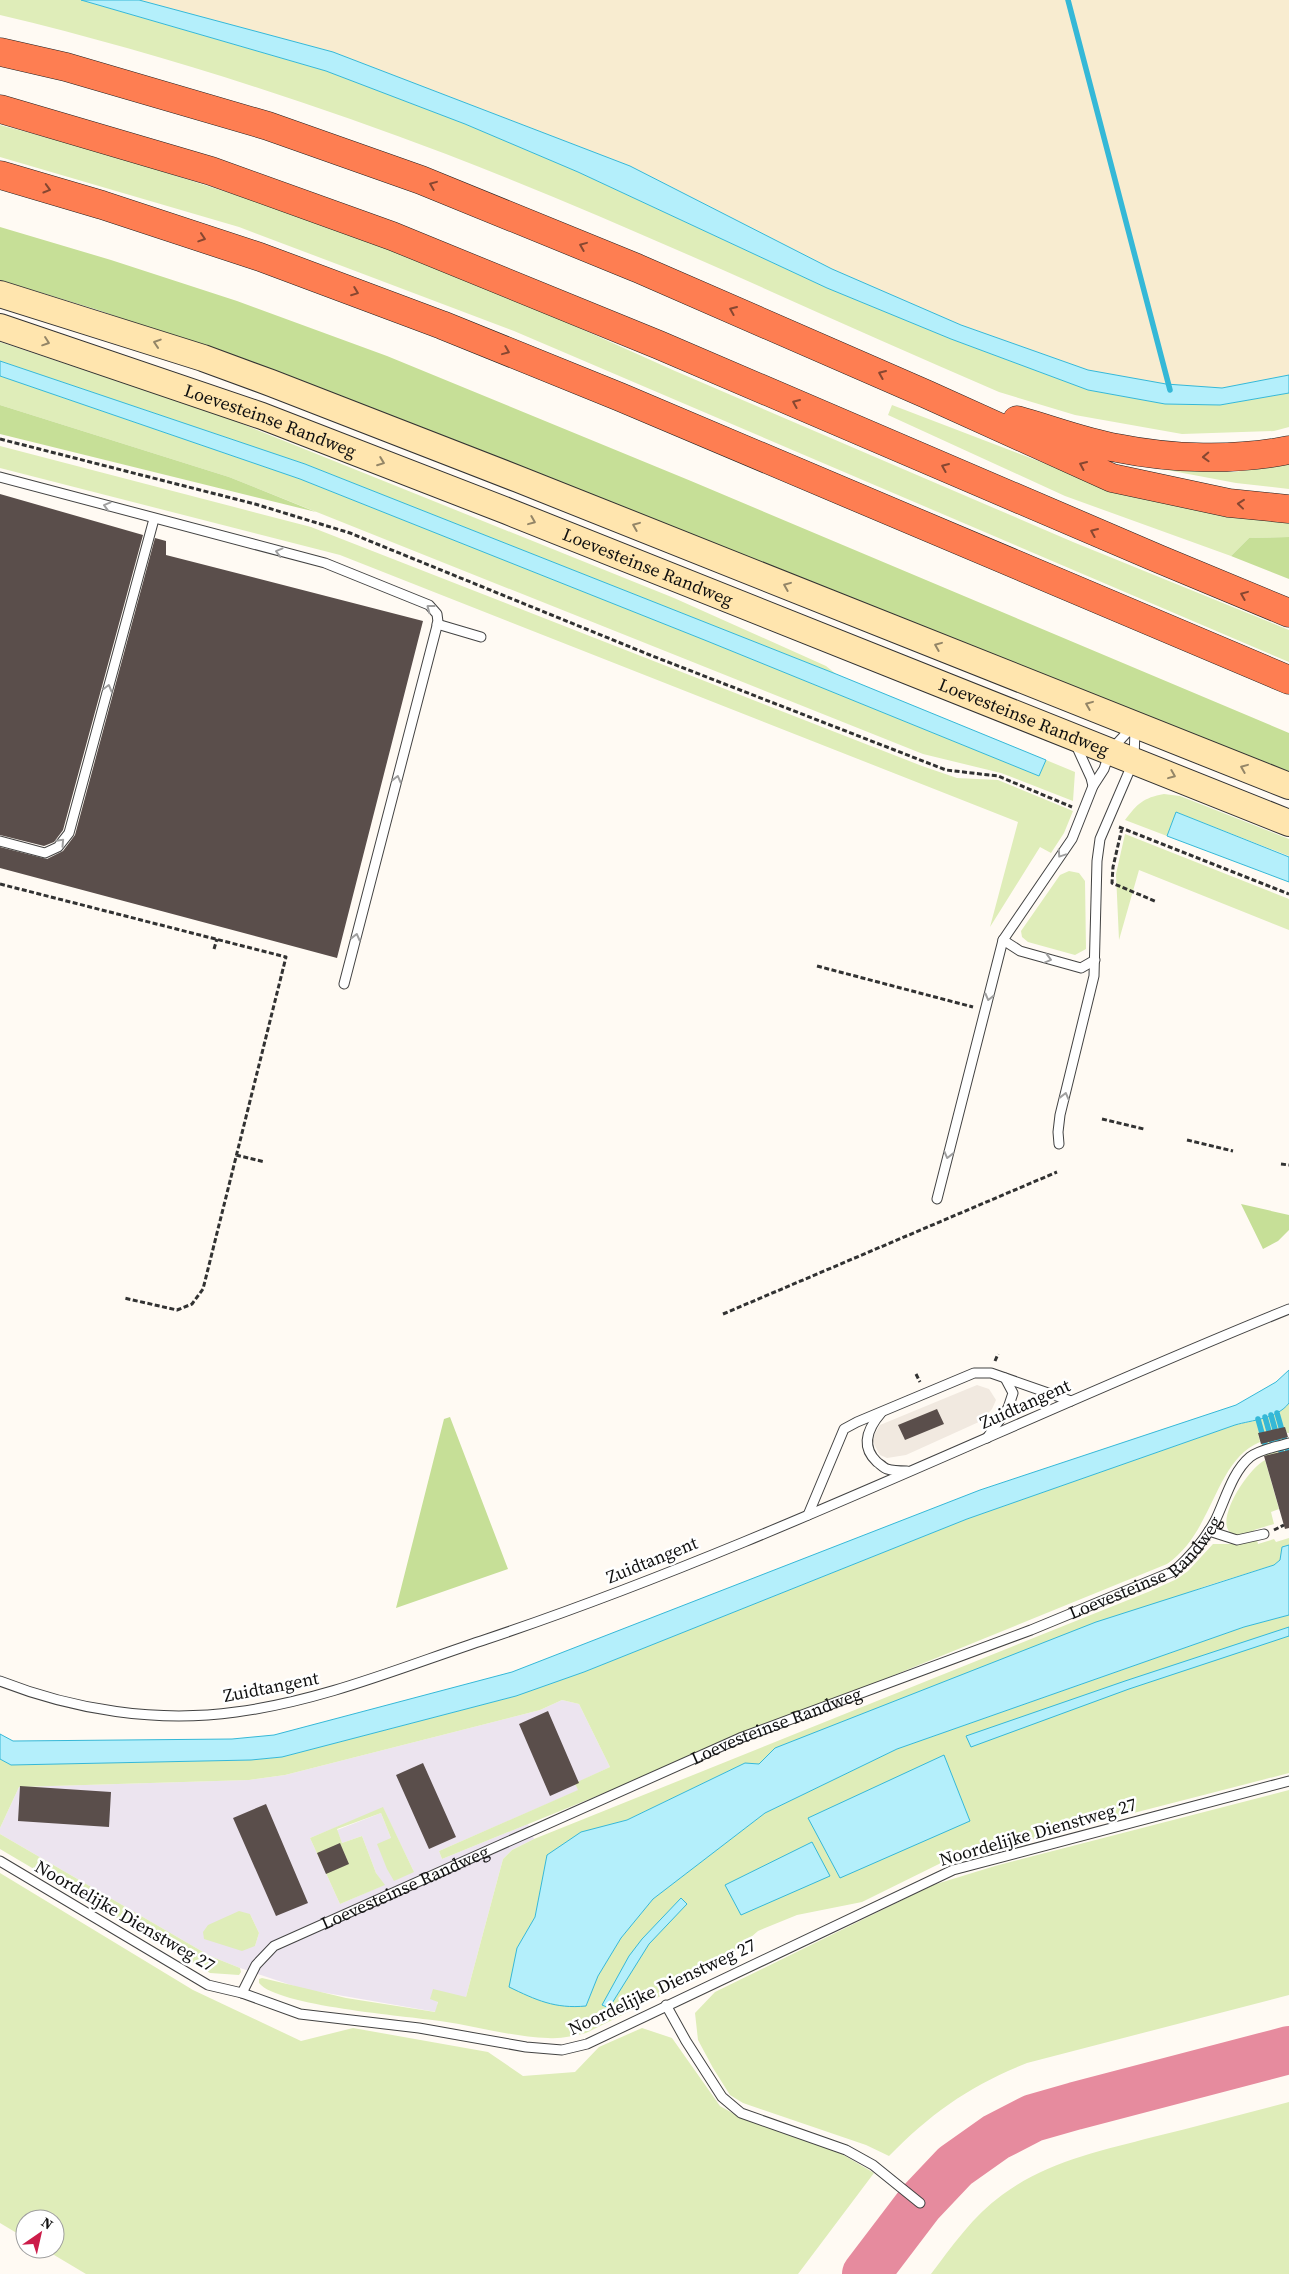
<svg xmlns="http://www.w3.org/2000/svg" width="1289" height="2274" font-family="'Source Serif 4',serif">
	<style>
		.industrial { fill: #ece4ef; fill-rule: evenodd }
		.farmland { fill: #f8ecd0 }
		.green { fill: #dfedb9 }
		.forest { fill: #c6df97 }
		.plaza { fill: #f1e9e0 }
		.water { fill: #b4effb; stroke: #35b8d7 }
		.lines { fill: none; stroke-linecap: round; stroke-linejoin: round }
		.stream { stroke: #35b8d7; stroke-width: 5.5 }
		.taxiway { stroke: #e68b9e; stroke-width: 48 }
		.building { fill: #5a4e4b }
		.lane-casing { stroke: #434343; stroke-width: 11 }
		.secondary-casing { stroke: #323232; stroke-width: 28 }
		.highway-casing { stroke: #212121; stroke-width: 29 }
		.path { stroke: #323232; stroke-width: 3; stroke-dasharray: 5 2.5; stroke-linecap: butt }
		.lane { stroke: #fff; stroke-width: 9 }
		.secondary { stroke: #ffe5ae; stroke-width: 26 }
		.highway { stroke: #fe7e52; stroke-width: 28 }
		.oneway { stroke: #874731 }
		.oneway2 { stroke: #938567 }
		.oneway3 { stroke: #9f9f9f }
		.labels { text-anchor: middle; stroke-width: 5; stroke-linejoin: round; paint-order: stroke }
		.street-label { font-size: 18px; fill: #101010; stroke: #fff }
	</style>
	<rect width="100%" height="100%" fill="#fffaf3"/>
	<path class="industrial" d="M562 1700 579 1704 610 1767 576 1783 579 1790 439 1851 442 1859 528 1824 534 1839 512 1850 503 1859 466 1997 438 2001 436 2012 303 1989 240 1968 210 1956 0 1834V1828L19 1787 249 1780 285 1775 540 1710ZM383 1808 414 1872 391 1838 381 1813 337 1830 342 1843 362 1836 376 1873 384 1885 340 1904 310 1838ZM250 1914 259 1933 255 1946Z"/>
	<path class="farmland" d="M139 0H1289V375L1222 388 1166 384 1088 370 961 325 832 269 630 166 333 52Z"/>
	<path class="green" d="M0 0H81L326 71 465 124 578 172 827 288 951 339 1088 390 1165 404 1220 405 1289 393V427L1274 431 1182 434 1075 415 999 392C815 313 633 226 446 154 300 99 152 51 0 15Z
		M0 125 102 152 332 226 441 266 675 371 1073 542 1289 630V662L514 331 239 227 0 157Z
		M0 342 225 417 674 598 826 666 836 674 305 464 0 361Z
		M0 376 300 479 707 641 1039 776 1046 760 1075 772 1073 801 1001 773 923 754 229 477 0 405Z
		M892 405 1075 475 1289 519V537L1249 538 1231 556 1065 496 888 415Z
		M0 446 311 527 922 766 957 778 998 780 1073 811 1064 833 1051 853 1040 847 990 927 1018 822 340 555 0 468Z
		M1289 464V489L1236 483 1151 467 1234 472Z
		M1164 794 1180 796 1289 839V856L1176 812 1167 836 1125 820C1138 803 1143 798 1164 794Z
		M1125 834 1289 899V930L1139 870 1119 940 1116 874Z
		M1069 871 1079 873 1085 881 1086 949 1075 955 1028 942 1022 937 1021 931 1060 875Z
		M1289 1403V1433H1287L1284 1426 1289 1445V1465L1277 1428 1289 1470V1490L1271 1430 1289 1494 1287 1507 1266 1432 1286 1507 1281 1509 1258 1433 1260 1442C1214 1461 1214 1532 1167 1564L442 1859 439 1851 578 1790 575 1783 610 1767 579 1704 562 1700 540 1710 285 1775 249 1780 19 1787 0 1828V1759L11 1765 251 1760 282 1757 516 1696 584 1672 967 1519 1235 1425C1252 1421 1277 1419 1289 1403Z
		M1265 1460 1279 1509 1271 1512 1274 1524 1254 1530 1255 1533C1196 1551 1243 1471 1265 1460Z
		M1289 1538V1545L1282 1547 1280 1560 1274 1565 1206 1586 775 1748 759 1764 745 1763 627 1820 581 1833 547 1856 535 1917 517 1948 586 2006 598 1976 621 1938 653 1899 765 1813 897 1749 1244 1627 1289 1615V1773L943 1862 862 1902 797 1915 758 1931 713 1970 586 2033C573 2036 561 2039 548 2038 512 2037 476 2026 440 2021 406 2016 277 2006 259 1983V1979L262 1978 346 1998 435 2012 438 2002 430 1999 433 1989 466 1997 503 1859 512 1850 534 1839 1148 1592 1177 1579 1188 1571 1213 1544H1236L1257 1540 1258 1544 1274 1539 1276 1542Z
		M1289 1790V1995L1027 2063C971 2085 931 2113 889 2156L866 2145 743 2103 730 2095 713 2068 698 2040 695 2013 715 1992 933 1885 995 1866Z
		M383 1807 414 1872 394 1881 387 1869 377 1844 391 1838 381 1813 337 1829 342 1843 362 1836 376 1873 385 1885 340 1904 310 1838Z
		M0 1834 210 1956 240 1968 241 1972 239 1975 210 1973 0 1849Z
		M0 1873 193 1990 301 2041 353 2028 488 2052 523 2076 575 2072 599 2047 642 2028 672 2038 720 2106 743 2119 830 2147 874 2173 798 2274H86L44 2249H55V2219H25V2238L0 2223Z
		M239 1911 250 1914 259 1933 255 1946 242 1951 204 1939 203 1932 208 1925Z
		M1289 2102V2274H931C952 2246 973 2216 1002 2195 1046 2162 1100 2151 1153 2137 1198 2126 1244 2114 1289 2102Z"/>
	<path class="forest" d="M0 227 111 260 237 301 387 356 691 481 1289 733V777L220 353 98 310 0 280Z
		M0 405 229 477 316 512 0 434Z
		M1289 537V579L1231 556 1249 538Z
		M1241 1204 1289 1215V1230L1278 1241 1263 1249Z
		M450 1417 508 1569 396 1608 444 1419Z"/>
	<path class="plaza" d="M977 1385 989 1389 996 1400 992 1409 981 1421 906 1455 887 1458 880 1455 875 1446 872 1439 880 1425Z"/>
	<path class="water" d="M81 0H139L333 52 630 166 832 269 961 325 1088 370 1166 384 1222 388 1289 375V393L1220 405 1165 404 1088 390 951 339 827 288 578 172 465 124 326 71Z
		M0 361 305 464 836 674 1046 760 1039 776 707 641 300 479 0 376Z
		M1176 812 1289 857V882L1167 836Z
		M1289 1370V1403C1277 1419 1252 1420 1235 1425L967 1519 584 1672 516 1696 282 1757 251 1760 11 1765 0 1759V1734L13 1741 232 1739 274 1735 512 1672 980 1490 1236 1405 1276 1382Z
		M1289 1545V1615L1244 1627 897 1749 765 1813 653 1899 621 1938 598 1976 586 2006C555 2009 536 2000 509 1987L517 1948 535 1917 547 1855 581 1832 627 1820 745 1763 759 1764 775 1748 1096 1622 1274 1565 1280 1560 1282 1547Z
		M1289 1627V1636L1129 1689 971 1747 966 1736 1125 1681Z
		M944 1755 970 1821 840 1878 808 1818Z
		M812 1842 830 1876 741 1915 725 1885Z
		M681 1898 687 1904 649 1944 609 2008 602 2005 629 1956 642 1939Z"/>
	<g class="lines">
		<path class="stream" d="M1068 0 1170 390
			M1277 1413 1289 1455
			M1271 1415 1283 1458
			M1265 1417 1274 1449
			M1258 1419 1267 1451"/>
		<path class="taxiway" d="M866 2274 920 2203 955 2166 996 2137 1033 2118 1075 2106 1289 2050"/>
	</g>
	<path class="building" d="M0 494 143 535 63 830 54 842 44 846 0 835Z
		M155 538 166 541V555L423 621 337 958 0 868V847L47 859 63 851 75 835Z
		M937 1409 944 1424 905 1440 898 1425Z
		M1285 1427 1288 1437 1261 1444 1258 1433Z
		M1289 1450V1528L1285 1529 1264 1456Z
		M548 1711 579 1783 550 1796 519 1724Z
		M423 1763 456 1837 429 1849 396 1775Z
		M20 1786 111 1792 109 1827 18 1821Z
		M266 1804 308 1903 276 1916 233 1818Z
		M340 1843 349 1864 326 1874 317 1853Z"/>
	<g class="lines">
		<defs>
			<g id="lane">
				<path d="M0 477 325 563 429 605 437 614 438 622 344 984"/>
				<path d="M437 624 481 637"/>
				<path d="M1075 743 1091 778 1093 786"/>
				<path d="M0 841 45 853 58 847 69 833 154 519"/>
				<path d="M1003 940 1020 951 1081 968 1095 960"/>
				<path d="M1059 1144 1058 1132 1060 1115 1094 976 1097 861 1100 839 1134 760 1135 729"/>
				<path d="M937 1199 1003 940 1072 839 1093 786 1104 769 1110 751 1133 726"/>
				<path d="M881 1413C868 1428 860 1446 877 1462 880 1464 884 1468 887 1469 893 1471 901 1471 907 1471"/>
				<path d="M987 1438 1008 1408 1013 1393 1005 1378"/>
				<path d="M808 1515 844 1429 857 1422 974 1373H991L1071 1401"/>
				<path d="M1209 1531 1237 1540 1264 1534"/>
				<path d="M0 1681C74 1710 157 1723 236 1712 322 1701 405 1666 487 1639 761 1547 1021 1417 1289 1309"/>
				<path d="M0 1861 208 1985 242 1993 300 2014 419 2028 526 2047 562 2050 587 2044 953 1870 1289 1781"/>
				<path id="s1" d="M242 1993 256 1965 274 1946 740 1738 1031 1630 1174 1571C1191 1556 1204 1541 1215 1521 1225 1501 1232 1472 1250 1457 1260 1449 1277 1447 1289 1443"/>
				<path d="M666 2005 686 2041 722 2097 741 2113 846 2150 873 2165 920 2203"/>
			</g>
			<g id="secondary">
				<path d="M0 294 203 358 271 383 518 479 1289 786"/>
				<path id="s2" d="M0 327 262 416 507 511 1289 823"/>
			</g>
			<path id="highway" d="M0 52 66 67 268 126 421 180 637 268 926 394 1112 478 1229 503 1289 509
				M0 109 211 171 392 236 659 345 1159 559 1289 613
				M0 175 102 205 260 257 442 325 620 397 1289 680
				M1017 420C1050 429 1083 442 1117 448 1171 459 1235 461 1289 450"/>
		</defs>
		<use href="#lane" class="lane-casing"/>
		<use href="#secondary" class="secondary-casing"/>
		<use href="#highway" class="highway-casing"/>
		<path class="path" d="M0 439 255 504 350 533 650 655 946 770 998 776 1072 807
			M1119 827 1289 894
			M1122 828 1113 867 1112 883 1157 902
			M0 884 286 957 203 1289 192 1304 177 1310 124 1298
			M214 949 217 939
			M817 966 973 1007
			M1102 1119 1144 1129
			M1187 1140 1233 1151
			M236 1155 265 1162
			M1281 1164 1289 1165
			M723 1314 1057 1172
			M995 1361 998 1354
			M916 1374 920 1382
			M1274 1530 1284 1525"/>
		<use href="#lane" class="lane"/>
		<use href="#secondary" class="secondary"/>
		<use href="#highway" class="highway"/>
	</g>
	<defs><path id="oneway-chevron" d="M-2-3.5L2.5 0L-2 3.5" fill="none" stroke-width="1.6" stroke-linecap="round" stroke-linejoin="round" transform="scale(1.25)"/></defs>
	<g class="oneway">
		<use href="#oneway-chevron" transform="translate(433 185) rotate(-158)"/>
		<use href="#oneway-chevron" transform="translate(47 189) rotate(16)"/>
		<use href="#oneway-chevron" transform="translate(202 238) rotate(18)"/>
		<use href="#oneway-chevron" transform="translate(583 246) rotate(-158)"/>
		<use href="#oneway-chevron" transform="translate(355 292) rotate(21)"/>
		<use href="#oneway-chevron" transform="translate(733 310) rotate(-157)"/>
		<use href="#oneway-chevron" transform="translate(506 351) rotate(22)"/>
		<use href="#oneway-chevron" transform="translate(882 374) rotate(-157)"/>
		<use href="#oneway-chevron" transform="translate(796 403) rotate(-157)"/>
		<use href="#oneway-chevron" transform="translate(1206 457) rotate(178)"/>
		<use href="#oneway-chevron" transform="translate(1083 465) rotate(-156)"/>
		<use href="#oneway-chevron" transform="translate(945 467) rotate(-157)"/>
		<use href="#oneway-chevron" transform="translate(1241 504) rotate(-174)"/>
		<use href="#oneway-chevron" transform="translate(1094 532) rotate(-157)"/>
		<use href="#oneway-chevron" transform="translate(1244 595) rotate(-158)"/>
	</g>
	<g class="oneway2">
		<use href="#oneway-chevron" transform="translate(46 342) rotate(19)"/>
		<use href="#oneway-chevron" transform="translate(157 343) rotate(-162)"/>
		<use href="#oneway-chevron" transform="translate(381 462) rotate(21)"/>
		<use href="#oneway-chevron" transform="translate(532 521) rotate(22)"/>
		<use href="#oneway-chevron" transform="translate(636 526) rotate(-158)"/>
		<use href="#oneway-chevron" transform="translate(787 586) rotate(-158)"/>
		<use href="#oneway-chevron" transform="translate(938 646) rotate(-158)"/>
		<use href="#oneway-chevron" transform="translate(1089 705) rotate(-158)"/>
		<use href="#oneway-chevron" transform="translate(1244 768) rotate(-158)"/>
		<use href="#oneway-chevron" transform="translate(1172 775) rotate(22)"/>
	</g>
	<g class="oneway3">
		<use href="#oneway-chevron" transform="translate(107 506) rotate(-165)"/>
		<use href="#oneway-chevron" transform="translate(279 552) rotate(-165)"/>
		<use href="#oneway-chevron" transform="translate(430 608) rotate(-143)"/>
		<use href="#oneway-chevron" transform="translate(108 688) rotate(-75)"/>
		<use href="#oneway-chevron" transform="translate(397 779) rotate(-76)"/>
		<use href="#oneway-chevron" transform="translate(61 842) rotate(-47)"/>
		<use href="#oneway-chevron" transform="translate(1061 854) rotate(124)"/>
		<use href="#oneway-chevron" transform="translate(356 937) rotate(-76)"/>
		<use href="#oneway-chevron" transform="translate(1048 959) rotate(15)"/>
		<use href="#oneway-chevron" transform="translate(989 997) rotate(104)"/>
		<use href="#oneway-chevron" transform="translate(1065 1096) rotate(-76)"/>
		<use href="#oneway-chevron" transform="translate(948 1155) rotate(104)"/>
	</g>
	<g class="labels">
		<g class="street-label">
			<text dy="6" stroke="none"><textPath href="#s2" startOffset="286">Loevesteinse Randweg</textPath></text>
			<text dy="6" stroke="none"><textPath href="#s2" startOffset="691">Loevesteinse Randweg</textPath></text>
			<text dy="6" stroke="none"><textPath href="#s2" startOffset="1096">Loevesteinse Randweg</textPath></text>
			<text transform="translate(1025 1404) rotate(-24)" y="6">Zuidtangent</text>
			<text transform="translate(652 1560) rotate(-22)" y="6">Zuidtangent</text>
			<text dy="6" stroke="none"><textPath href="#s1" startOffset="1011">Loevesteinse Randweg</textPath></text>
			<text transform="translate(271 1687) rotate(-11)" y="6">Zuidtangent</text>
			<text dy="6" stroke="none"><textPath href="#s1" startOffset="606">Loevesteinse Randweg</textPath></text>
			<text transform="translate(1038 1832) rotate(-16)" y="6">Noordelijke Dienstweg 27</text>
			<text dy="6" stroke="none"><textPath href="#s1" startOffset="201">Loevesteinse Randweg</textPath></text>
			<text transform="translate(125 1916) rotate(30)" y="6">Noordelijke Dienstweg 27</text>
			<text transform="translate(662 1987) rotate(-25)" y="6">Noordelijke Dienstweg 27</text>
		</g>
	</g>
	<g transform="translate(40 2234) rotate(34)"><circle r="24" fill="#ffffff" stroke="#9f9f9f"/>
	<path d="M0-4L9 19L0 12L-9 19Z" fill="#cc1c49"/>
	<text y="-8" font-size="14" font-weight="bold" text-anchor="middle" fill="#101010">N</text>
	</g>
</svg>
